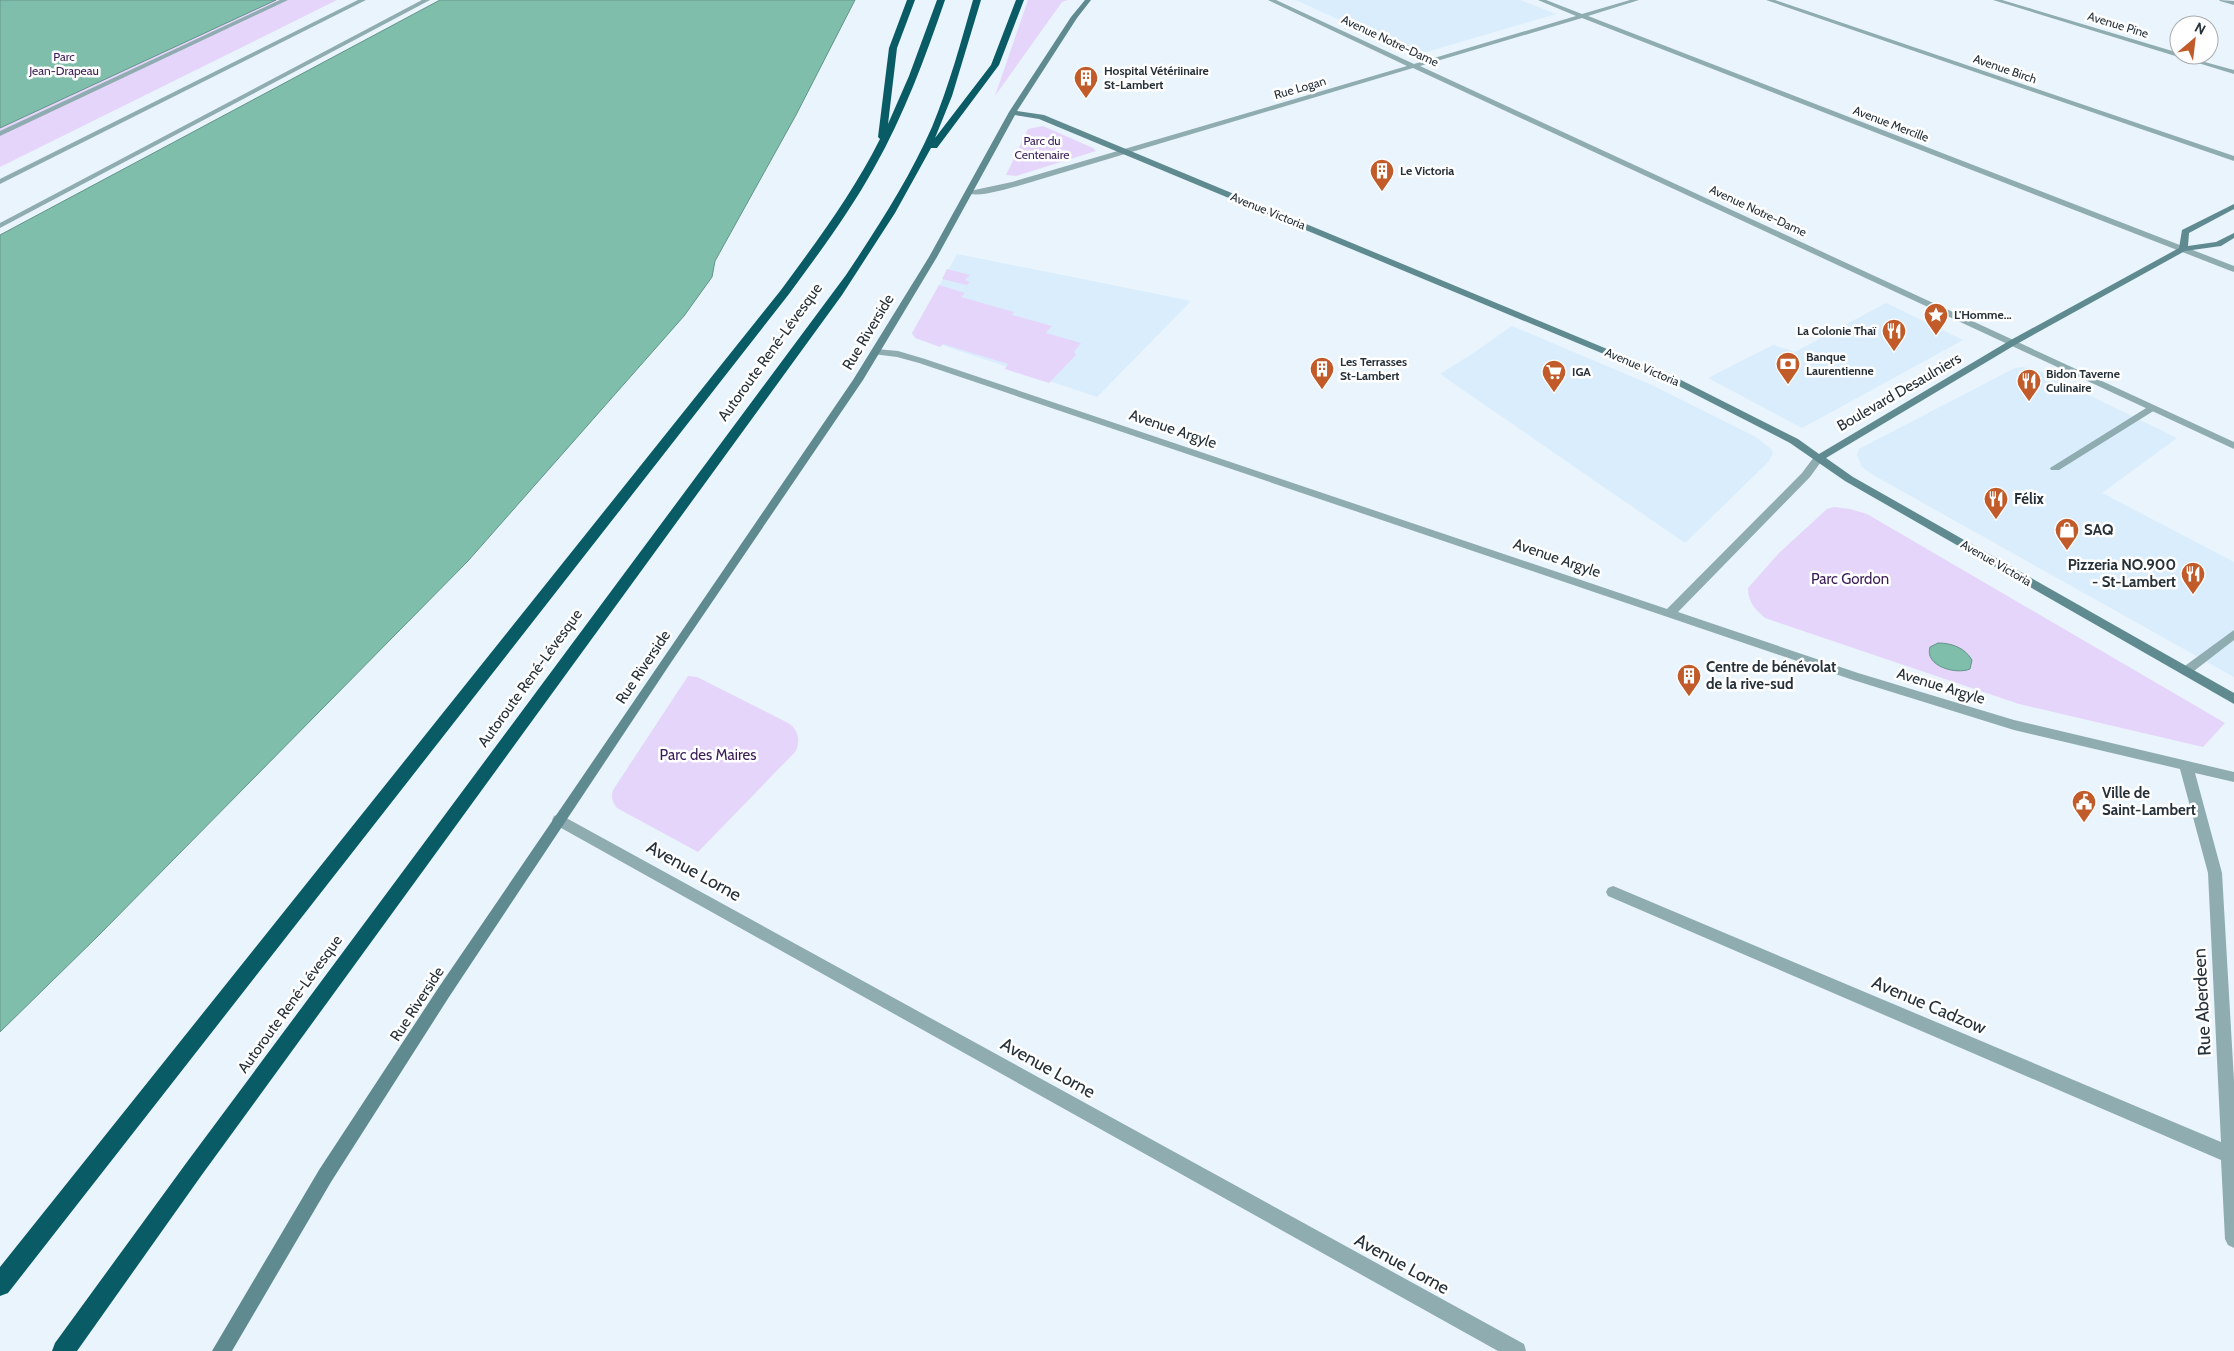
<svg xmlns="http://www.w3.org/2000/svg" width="2234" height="1351" font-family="Cabin,sans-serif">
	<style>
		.built { fill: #d9edfd }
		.green { fill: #e6d5fb }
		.water { fill: #7ebeab; stroke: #649489 }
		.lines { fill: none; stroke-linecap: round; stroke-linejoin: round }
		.lane { fill: #8facb0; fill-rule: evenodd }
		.street { fill: #8facb0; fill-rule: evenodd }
		.secondary { fill: #5e8a90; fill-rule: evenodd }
		.highway { fill: #095c65; fill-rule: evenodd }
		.labels { text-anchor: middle; stroke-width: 5; stroke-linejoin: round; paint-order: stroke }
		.far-street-label { font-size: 12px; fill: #273139; stroke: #fff }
		.far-park-label { font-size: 12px; fill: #3b1d57; stroke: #fff }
		.far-poi-label { font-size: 12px; font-weight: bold; fill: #273139; stroke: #fff; text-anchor: start }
		.street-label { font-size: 15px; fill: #273139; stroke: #fff }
		.poi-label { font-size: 15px; font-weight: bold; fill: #273139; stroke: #fff; text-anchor: start }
		.park-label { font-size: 15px; fill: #3b1d57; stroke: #fff }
		.near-street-label { font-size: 18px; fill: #273139; stroke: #fff }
	</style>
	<rect width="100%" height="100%" fill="#e9f4fc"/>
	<path class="built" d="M1296 0H1520L1556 14 1416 55Z
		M957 254 1112 285 1191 301 1097 397 912 335Z
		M1886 303 1963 340 1802 428 1708 378 1773 345 1795 352Z
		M1512 326 1654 386 1756 437 1771 449 1773 453 1769 461 1685 543 1440 374 1472 354Z
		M2022 367 2037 370 2177 438 2102 493 2234 562V677L1875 476 1862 467 1857 455 1859 449 2015 368Z"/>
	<path class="green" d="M0 0H337L0 167Z
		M1028 0H1068L1062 2 995 96Z
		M1043 126 1093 148 1096 151 1016 176 1006 175 1028 129Z
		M947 269 970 275 965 280 970 282 967 285 942 279Z
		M939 285 965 293 961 297 1014 312 1012 315 1052 326 1046 333 1081 343 1074 352 1076 355 1049 383 1005 369 1008 364C986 357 965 351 943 344L940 347 915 338 912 333Z
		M1834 507 1850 509 1867 514 2225 723 2203 747 2019 704 1765 618C1755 609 1748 602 1748 588L1779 553 1827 509Z
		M688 676 697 677 790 724C799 733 800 739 796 751L698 852 617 808C612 802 611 798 613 790Z"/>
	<path class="water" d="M0 0H276L0 128Z
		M440 0H855L796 115 715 261 712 277 684 316 468 561 99 935 0 1032V235Z
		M1938 643C1952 643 1965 648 1972 660L1970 669C1956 675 1924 666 1930 647Z"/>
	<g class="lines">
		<path class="lane" d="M280 0H288L0 136V131Z
			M358 0H366L0 184V179Z
			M422 0H430L0 228V223Z
			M2151 405 2155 406V410L2059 470H2051L2050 468Z"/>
		<path class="street" d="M1268 0H1276L1414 64 1576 16 1538 0H1546L1582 14 1630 0H1639L1588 16 2234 266V272L2231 271 1582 18 1420 66 2234 442V449L1413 68 1018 186C1005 189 976 199 965 192L1012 182 1407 66Z
			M1766 0H1775L2234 156V161Z
			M1993 0H2002L2179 53V55L2234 70V74Z
			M2219 0 2234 1V5L2220 1Z
			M876 349 898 351 925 359 1667 609 1802 473 1814 457H1822L1823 459 1810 477 1678 612 1858 673 2014 720 2234 772V782L2195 773 2222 873 2234 1081V1248L2228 1245 2225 1239 2221 1160 1608 896 1606 892 1608 888 1613 886 1618 888 2221 1142 2208 873 2180 769 2014 730 1850 679 919 363 897 357 873 354V350Z
			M2234 630V640L2190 674H2182L2180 671 2182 668Z
			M559 814 1524 1344 1526 1351H1498L554 824 552 820 554 816Z"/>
		<path class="secondary" d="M1085 0H1091L1077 18 1017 111 1044 115 1677 378 1798 439 1819 454 2009 341 2179 248 2182 230 2234 204V209L2189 233 2188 246 2216 242 2234 233V238L2221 246 2185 251 2015 345 1826 458 1853 477 2234 693V704L1845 481 1790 443 1671 382 1039 119 1015 115 937 257 863 380 672 661 449 997 331 1182 232 1351H212L319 1170 439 987 853 380 929 257 1009 112 1071 17Z"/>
		<path class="highway" d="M907 0H915L897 48 888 124 909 76 937 0H945C925 58 904 115 874 168 849 213 819 253 789 294L8 1293 0 1296V1267L781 290C817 241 853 193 880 139L878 137 889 48Z
			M973 0H981L952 96 935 138 991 65 1016 0H1024L999 65 937 148H931L895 213 842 295 201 1176 77 1351H52L55 1343 187 1162 846 275C878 227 909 179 932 127 949 86 961 42 973 0Z"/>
	</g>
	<defs>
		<symbol id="building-pin" viewBox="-11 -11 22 30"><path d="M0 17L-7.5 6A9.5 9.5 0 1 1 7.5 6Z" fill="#c15c2a" stroke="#fff"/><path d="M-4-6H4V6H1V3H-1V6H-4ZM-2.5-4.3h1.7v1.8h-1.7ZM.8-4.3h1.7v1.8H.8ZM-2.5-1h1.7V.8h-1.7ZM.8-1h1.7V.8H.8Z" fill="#fff"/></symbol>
		<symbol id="sight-pin" viewBox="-11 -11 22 30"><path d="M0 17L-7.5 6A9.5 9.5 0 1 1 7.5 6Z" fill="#c15c2a" stroke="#fff"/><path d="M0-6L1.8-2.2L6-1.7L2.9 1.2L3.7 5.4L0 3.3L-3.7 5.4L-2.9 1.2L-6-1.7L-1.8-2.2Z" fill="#fff"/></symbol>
		<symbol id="restaurant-pin" viewBox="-11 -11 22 30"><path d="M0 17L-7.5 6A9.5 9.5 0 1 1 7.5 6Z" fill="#c15c2a" stroke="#fff"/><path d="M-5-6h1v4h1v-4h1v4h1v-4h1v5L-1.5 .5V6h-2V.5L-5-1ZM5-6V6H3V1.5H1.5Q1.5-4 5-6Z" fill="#fff"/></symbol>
		<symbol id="bank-pin" viewBox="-11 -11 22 30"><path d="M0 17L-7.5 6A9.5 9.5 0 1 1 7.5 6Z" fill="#c15c2a" stroke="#fff"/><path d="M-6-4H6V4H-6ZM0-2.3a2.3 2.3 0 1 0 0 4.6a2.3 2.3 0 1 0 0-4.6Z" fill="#fff"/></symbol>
		<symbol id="supermarket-pin" viewBox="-11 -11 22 30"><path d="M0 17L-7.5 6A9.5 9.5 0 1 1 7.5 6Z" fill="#c15c2a" stroke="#fff"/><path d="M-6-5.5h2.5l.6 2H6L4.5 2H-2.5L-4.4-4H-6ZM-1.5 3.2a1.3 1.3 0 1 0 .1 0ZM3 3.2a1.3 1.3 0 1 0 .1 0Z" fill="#fff"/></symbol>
		<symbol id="shop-pin" viewBox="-11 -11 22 30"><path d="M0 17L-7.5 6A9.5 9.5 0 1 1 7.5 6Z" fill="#c15c2a" stroke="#fff"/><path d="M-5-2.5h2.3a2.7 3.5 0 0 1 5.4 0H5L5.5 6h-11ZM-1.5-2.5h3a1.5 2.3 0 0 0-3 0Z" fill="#fff"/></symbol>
		<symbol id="civic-pin" viewBox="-11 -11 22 30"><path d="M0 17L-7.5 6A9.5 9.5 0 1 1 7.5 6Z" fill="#c15c2a" stroke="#fff"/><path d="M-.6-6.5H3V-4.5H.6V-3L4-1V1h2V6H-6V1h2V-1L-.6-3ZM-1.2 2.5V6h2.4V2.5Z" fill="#fff"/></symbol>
	</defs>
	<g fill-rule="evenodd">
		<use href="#building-pin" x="1072" y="64" width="28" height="38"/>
		<use href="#building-pin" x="1368" y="157" width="28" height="38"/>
		<use href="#sight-pin" x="1922" y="301" width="28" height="38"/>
		<use href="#restaurant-pin" x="1880" y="317" width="28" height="38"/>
		<use href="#bank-pin" x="1774" y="350" width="28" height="38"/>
		<use href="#building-pin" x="1308" y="355" width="28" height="38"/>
		<use href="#supermarket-pin" x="1540" y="358" width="28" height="38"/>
		<use href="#restaurant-pin" x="2015" y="367" width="28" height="38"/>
		<use href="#restaurant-pin" x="1982" y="485" width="28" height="38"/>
		<use href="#shop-pin" x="2053" y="516" width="28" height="38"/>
		<use href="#restaurant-pin" x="2179" y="560" width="28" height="38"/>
		<use href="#building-pin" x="1675" y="662" width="28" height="38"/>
		<use href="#civic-pin" x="2070" y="788" width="28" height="38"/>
	</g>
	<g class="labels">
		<g class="far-street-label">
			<text transform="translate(2118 25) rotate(17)" y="4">Avenue Pine</text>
			<text transform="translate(1390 41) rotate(25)" y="4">Avenue Notre-Dame</text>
			<text transform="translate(2005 69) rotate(19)" y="4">Avenue Birch</text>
			<text transform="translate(1300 88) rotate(-16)" y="4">Rue Logan</text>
			<text transform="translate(1891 124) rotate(21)" y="4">Avenue Mercille</text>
			<text transform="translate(1268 211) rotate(22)" y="4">Avenue Victoria</text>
			<text transform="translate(1758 211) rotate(25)" y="4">Avenue Notre-Dame</text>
			<text transform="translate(1642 367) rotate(23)" y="4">Avenue Victoria</text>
			<text transform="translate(1996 563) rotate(30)" y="4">Avenue Victoria</text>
		</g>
		<g class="far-park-label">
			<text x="64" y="61">Parc<tspan x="64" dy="14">Jean-Drapeau</tspan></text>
			<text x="1042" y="145">Parc du<tspan x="1042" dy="14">Centenaire</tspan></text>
		</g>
		<g class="far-poi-label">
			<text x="1104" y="75">Hospital Vétériinaire<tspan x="1104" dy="14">St-Lambert</tspan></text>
			<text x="1400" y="175">Le Victoria</text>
			<text x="1954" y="319">L'Homme...</text>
			<text x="1876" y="335" text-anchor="end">La Colonie Thaï</text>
			<text x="1806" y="361">Banque<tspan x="1806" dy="14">Laurentienne</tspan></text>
			<text x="1340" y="366">Les Terrasses<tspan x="1340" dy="14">St-Lambert</tspan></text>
			<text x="1572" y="376">IGA</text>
			<text x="2046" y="378">Bidon Taverne<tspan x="2046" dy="14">Culinaire</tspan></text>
		</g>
		<g class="street-label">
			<text transform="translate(868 332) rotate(-59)" y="5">Rue Riverside</text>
			<text transform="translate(770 352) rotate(-54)" y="5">Autoroute René-Lévesque</text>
			<text transform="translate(1899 392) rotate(-30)" y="5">Boulevard Desaulniers</text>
			<text transform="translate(1173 429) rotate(19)" y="5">Avenue Argyle</text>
			<text transform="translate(1557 558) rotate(19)" y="5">Avenue Argyle</text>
			<text transform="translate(643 667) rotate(-56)" y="5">Rue Riverside</text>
			<text transform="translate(530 678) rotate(-54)" y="5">Autoroute René-Lévesque</text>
			<text transform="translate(1941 686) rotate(17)" y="5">Avenue Argyle</text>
			<text transform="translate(290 1004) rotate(-54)" y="5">Autoroute René-Lévesque</text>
			<text transform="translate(417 1004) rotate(-57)" y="5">Rue Riverside</text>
		</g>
		<g class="poi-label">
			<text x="2014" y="504">Félix</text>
			<text x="2084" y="535">SAQ</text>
			<text x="2176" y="570" text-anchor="end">Pizzeria NO.900<tspan x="2176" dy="17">- St-Lambert</tspan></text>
			<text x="1706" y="672">Centre de bénévolat<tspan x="1706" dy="17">de la rive-sud</tspan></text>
			<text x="2102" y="798">Ville de<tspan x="2102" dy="17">Saint-Lambert</tspan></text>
		</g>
		<g class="park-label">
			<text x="1850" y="584">Parc Gordon</text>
			<text x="708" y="760">Parc des Maires</text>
		</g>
		<g class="near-street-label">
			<text transform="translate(694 871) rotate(29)" y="6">Avenue Lorne</text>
			<text transform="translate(2202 1002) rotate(-93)" y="6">Rue Aberdeen</text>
			<text transform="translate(1929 1005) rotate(23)" y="6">Avenue Cadzow</text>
			<text transform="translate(1048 1068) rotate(29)" y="6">Avenue Lorne</text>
			<text transform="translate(1402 1264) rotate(29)" y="6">Avenue Lorne</text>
		</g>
	</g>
	<g transform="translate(2194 40) rotate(28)"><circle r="24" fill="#ffffff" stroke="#a9adb0"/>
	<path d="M0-4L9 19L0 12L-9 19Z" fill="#c15c2a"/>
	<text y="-8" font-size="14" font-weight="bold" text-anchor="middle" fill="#273139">N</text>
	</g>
</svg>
